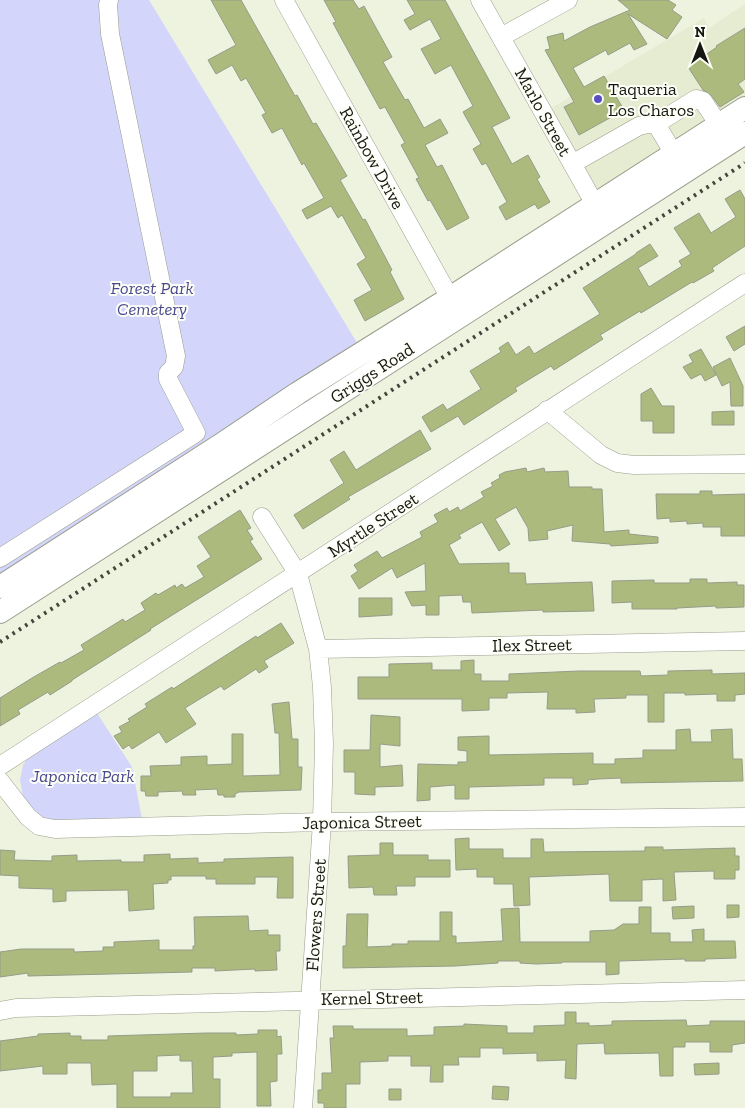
<svg xmlns="http://www.w3.org/2000/svg" width="745" height="1108" font-family="'Zilla Slab',serif">
	<style>
		.built { fill: #e5ecd1 }
		.green { fill: #d3d6fa }
		.building { fill: #adba7d; stroke: #969b89; fill-rule: evenodd }
		.lines { fill: none; stroke-linecap: round; stroke-linejoin: round }
		.minor-casing { stroke: #999e8c; stroke-width: 19 }
		.major-casing { stroke: #999e8c; stroke-width: 24 }
		.minor { stroke: #fff; stroke-width: 18 }
		.major { stroke: #fff; stroke-width: 22 }
		.rail { stroke: #43453c; stroke-width: 4; stroke-dasharray: 2.5 5; stroke-linecap: butt }
		.poi-dot { fill: #5a4ec6; stroke: #fdfff7; stroke-width: 2 }
		.labels { text-anchor: middle; stroke-width: 4; stroke-linejoin: round; paint-order: stroke }
		.poi-label { font-size: 18px; fill: #161711; stroke: #fdfff7; text-anchor: start }
		.street-label { font-size: 18px; fill: #161711; stroke: #fdfff7 }
		.park-label { font-size: 18px; font-style: italic; fill: #4b4990; stroke: #fdfff7 }
	</style>
	<rect width="100%" height="100%" fill="#eef3e0"/>
	<path class="built" d="M745 4V99L605 188H597L591 184 548 110 704 18 709 28Z"/>
	<path class="green" d="M0 0H149L359 346 0 574Z
		M97 713 132 767 142 819 57 822 41 818 30 809 23 797 20 780 23 765 31 754Z"/>
	<path class="building" d="M211 0H241L295 96 297 95 313 124 316 123 347 176 340 180 363 220 365 219 392 270 390 272 404 299 365 321 354 300 372 290 357 264 366 258 342 215 338 218 331 206 307 219 302 210 324 198 304 163 302 165 282 128 272 133 262 115 266 113 246 78 241 81 232 65 216 74 208 60 236 45Z
		M324 0H353L359 9 364 6 392 57 383 62 405 100 408 99 424 128 440 119 448 133 425 145 437 167 442 165 469 218 447 230 430 200 428 201 416 179 419 178 401 145 405 143 385 107 380 109 333 23 336 22Z
		M407 0H445L510 118 492 127 512 164 528 155 540 177 537 179 550 202 538 209 535 204 506 220 499 207 507 202 486 163 482 165 473 149 481 144 463 112 473 106 451 65 435 74 421 49 441 39 430 19 410 30 404 20 415 14Z
		M618 0H668L676 5 672 10 682 17 667 39 628 14 647 44 634 50 630 43 608 55 606 50 573 68 584 87 604 76 624 110 579 135 564 107 574 102 545 50 550 49 547 37 563 33 564 41 590 27 630 10Z
		M745 28V79L738 84 744 92 720 107 711 95 703 90 688 67 717 47 716 46Z
		M740 190 745 199V246L712 268 714 271 693 283 692 282 641 313 640 311 600 335 603 339 554 370 551 366 515 388 517 391 464 425 458 416 431 432 422 417 443 404 447 410 481 389 470 371 501 352 499 348 508 342 516 355 529 346 534 354 600 314 583 288 636 254V253L650 244 658 256 638 268 649 287 682 266 679 261 691 254 674 228 699 213 711 233 736 217 725 199Z
		M745 326V344L734 351 726 337Z
		M701 349 716 375 705 381 701 374 691 379 683 367 693 362 689 355Z
		M730 358 743 386V406H731L730 382 722 386 713 367Z
		M651 388 662 406H674V433H653V421H641V394Z
		M734 411V425H712V412Z
		M420 430 431 449 348 497 350 499 303 529 294 515 344 483 330 460 344 451 356 470Z
		M526 468 527 472 544 468 545 472 568 471 569 487H592V489H602L604 532 629 530V534L658 537V543L611 546 610 544 572 541 573 525 547 531 548 539 529 541 528 528 516 507 495 519 510 544 499 551 482 522 459 535 461 538 449 545 459 564 509 563V573H525L526 584 592 582 594 611 543 612V610L472 613 471 602H463L462 595 439 596V615H426V605L412 606 405 592 426 591 425 563 397 578 392 568 359 589 351 576 358 571 354 565 377 551 382 558 422 537 420 532 438 522 434 515 447 508 449 512 458 507 460 511 484 497 481 492 493 486 491 483 500 478 499 475 505 472Z
		M700 491H712V495L745 494V536H721V527H703V523L687 524V521L670 522V518L657 519 656 494H700Z
		M240 510 251 528 247 530 253 539 250 541 262 559 150 629 151 630 72 680V681L50 695 48 692 18 710 20 714 0 726V698L32 678 60 662 61 663 84 650 81 645 123 619 125 622 145 610 141 603 156 593 158 595 175 585 176 588 182 584 185 588 204 577 197 566 211 557 198 537Z
		M690 579H707V583L737 582V585H744V607L716 608V606L677 608V609H632V602L612 603V581L654 580V583H690Z
		M359 598H392V615L359 617Z
		M281 623 294 643 264 661 268 667 259 673 256 669 224 690 221 686 185 708 196 724 166 743 159 732 132 749 129 745 123 749 114 736 122 732 119 727 130 721 128 719 147 707 145 704 172 687 173 689 256 636 257 638Z
		M474 660V674H481V681H509V674L579 671H640L641 676 668 675V671L712 670V674L745 673V694L735 695V701H717V694L685 695V693H664V722H648V695H626V698L594 699 595 712 576 713V709H547L548 692 507 693V698H489V710L462 711V699H358V677H389V664L432 663V670H461V661Z
		M289 702 292 739H298V767H302L301 790 239 792 235 794V797H224V795H218L217 789 195 790 196 795H183L182 791 158 792V796H146L145 791H141V776H151L150 766 181 765V757L207 756V765L232 764V734H243V776L280 775 279 733H275L272 704Z
		M371 715 400 717V746L380 744V767L402 765 403 786 375 787V795L355 794V772H344V750H370Z
		M690 729 691 742H712L711 730 732 729 733 759H742L743 781 621 783V778L598 779 588 780V784L573 785V778H544V785L469 787V799H455V785L430 787V800L417 801 418 764 458 765V762H467V751L458 750V737L489 736V755L593 753V764H615V759L643 758V750H676V730Z
		M469 838V849H503V858H531V839H543L544 852 645 851V847H663V850L735 848V856H739V870H735V879H714V871L674 872 676 900 663 901V879L642 880V901H610L609 874 529 877 530 905 514 906 513 884H494V877H477V869L456 870 455 839Z
		M380 843H393V855H428V860H450V877H415V886H396L397 895H374L373 887 349 888 348 856 380 855Z
		M0 850 15 851 14 860 52 861V856L77 855V861L121 860V862H144V855L170 854V859L198 858V863L224 862V859L293 857V898H277L278 877H255V884H216V879H206V876H171V880H168V883L153 884 154 909 129 911 128 890 66 891V901L53 902V889L19 888V876L0 875Z
		M727 905H739V917L727 918Z
		M694 906V918L673 919 672 907Z
		M639 907H651V933H670V942H693L692 930 704 929V941H735L736 958 705 959V961H685V959L619 961V974L606 975V962H562V963L536 964 520 963V961H498V963L455 966 343 968V946H346L347 914H368L367 947 392 946V944H408V941H440V912H452V936H456V943L503 941 501 909 519 908 520 942H590V931L614 930 623 924H639Z
		M248 916 249 931 268 930V935H280V951H276L277 970 255 971V969L215 971V968H192V972L28 976V973L0 977V952L21 949H74V952L103 951V947H114V942L159 940V950H193V946H195L194 917Z
		M565 1012H576V1023H589V1026L612 1025V1021L686 1020 687 1026 710 1025V1021H745V1043L732 1045V1052H710V1042H685V1047H673V1076H660L659 1053 605 1054 604 1043 577 1044 576 1079 565 1078 566 1060 537 1061V1053L503 1054V1048H480V1057H458L459 1065H443V1082H430L431 1066H411V1056H388V1061L360 1062V1084H346V1108H324V1103H318V1090H322V1073H332L330 1038H334L333 1026H353V1029H407V1036L434 1035V1027L464 1026V1024L507 1026V1033H534V1026L565 1025Z
		M258 1030H277V1037L281 1036 282 1054H277V1081L270 1082 271 1106H257V1052L232 1053V1056L213 1057V1079H220V1108H117V1084L92 1085 91 1063H67V1074H43V1066L0 1071V1041L38 1036V1034L70 1033V1036H81V1040H108V1036L206 1033H236V1035L258 1034ZM180 1055V1061H192L193 1093H171V1097H133V1071H157V1056Z
		M719 1063V1074L695 1075 694 1064Z
		M493 1086 509 1087 508 1100 492 1099Z
		M389 1089H401V1100H389Z"/>
	<g class="lines">
		<defs>
			<path id="minor" d="M284 0 455 307
				M480 0 601 215
				M501 37 568 0
				M674 154 658 127 659 122 696 99 703 101 719 125
				M572 164 639 126 648 124H657
				M547 410 601 455 617 463 634 465 745 464
				M262 517 298 574 318 649 322 687 324 744 322 822 303 1108
				M0 558 196 433 168 379V373L174 367 176 356 110 34 108 5 109 0
				M318 649 745 641
				M0 766 745 283
				M0 781 28 817 39 826 55 829 322 822 745 817
				M0 1011 16 1008 745 990"/>
			<path id="major" d="M0 587 222 444 298 393 450 298 745 108
				M0 612 745 133"/>
		</defs>
		<use href="#minor" class="minor-casing"/>
		<use href="#major" class="major-casing"/>
		<use href="#minor" class="minor"/>
		<use href="#major" class="major"/>
		<path class="rail" d="M0 642 745 163"/>
	</g>
	<circle class="poi-dot" cx="598" cy="99" r="5"/>
	<g class="labels">
		<g class="poi-label">
			<text x="608" y="95">Taqueria<tspan x="608" dy="21">Los Charos</tspan></text>
		</g>
		<g class="street-label">
			<text transform="translate(543 112) rotate(61)" y="6">Marlo Street</text>
			<text transform="translate(372 158) rotate(61)" y="6">Rainbow Drive</text>
			<text transform="translate(372 373) rotate(-33)" y="6">Griggs Road</text>
			<text transform="translate(373 525) rotate(-33)" y="6">Myrtle Street</text>
			<text transform="translate(532 645) rotate(-1)" y="6">Ilex Street</text>
			<text transform="translate(362 822) rotate(-1)" y="6">Japonica Street</text>
			<text transform="translate(316 915) rotate(-86)" y="6">Flowers Street</text>
			<text transform="translate(372 998) rotate(-1)" y="6">Kernel Street</text>
		</g>
		<g class="park-label">
			<text x="152" y="294">Forest Park<tspan x="152" dy="21">Cemetery</tspan></text>
			<text x="83" y="782">Japonica Park</text>
		</g>
	</g>
	<g transform="translate(700 45)" stroke="#fdfff7" stroke-width="4" paint-order="stroke">
	<path d="M0-4L9 19L0 12L-9 19Z" fill="#161711"/>
	<text y="-8" font-size="14" font-weight="bold" text-anchor="middle" fill="#161711">N</text>
	</g>
</svg>
